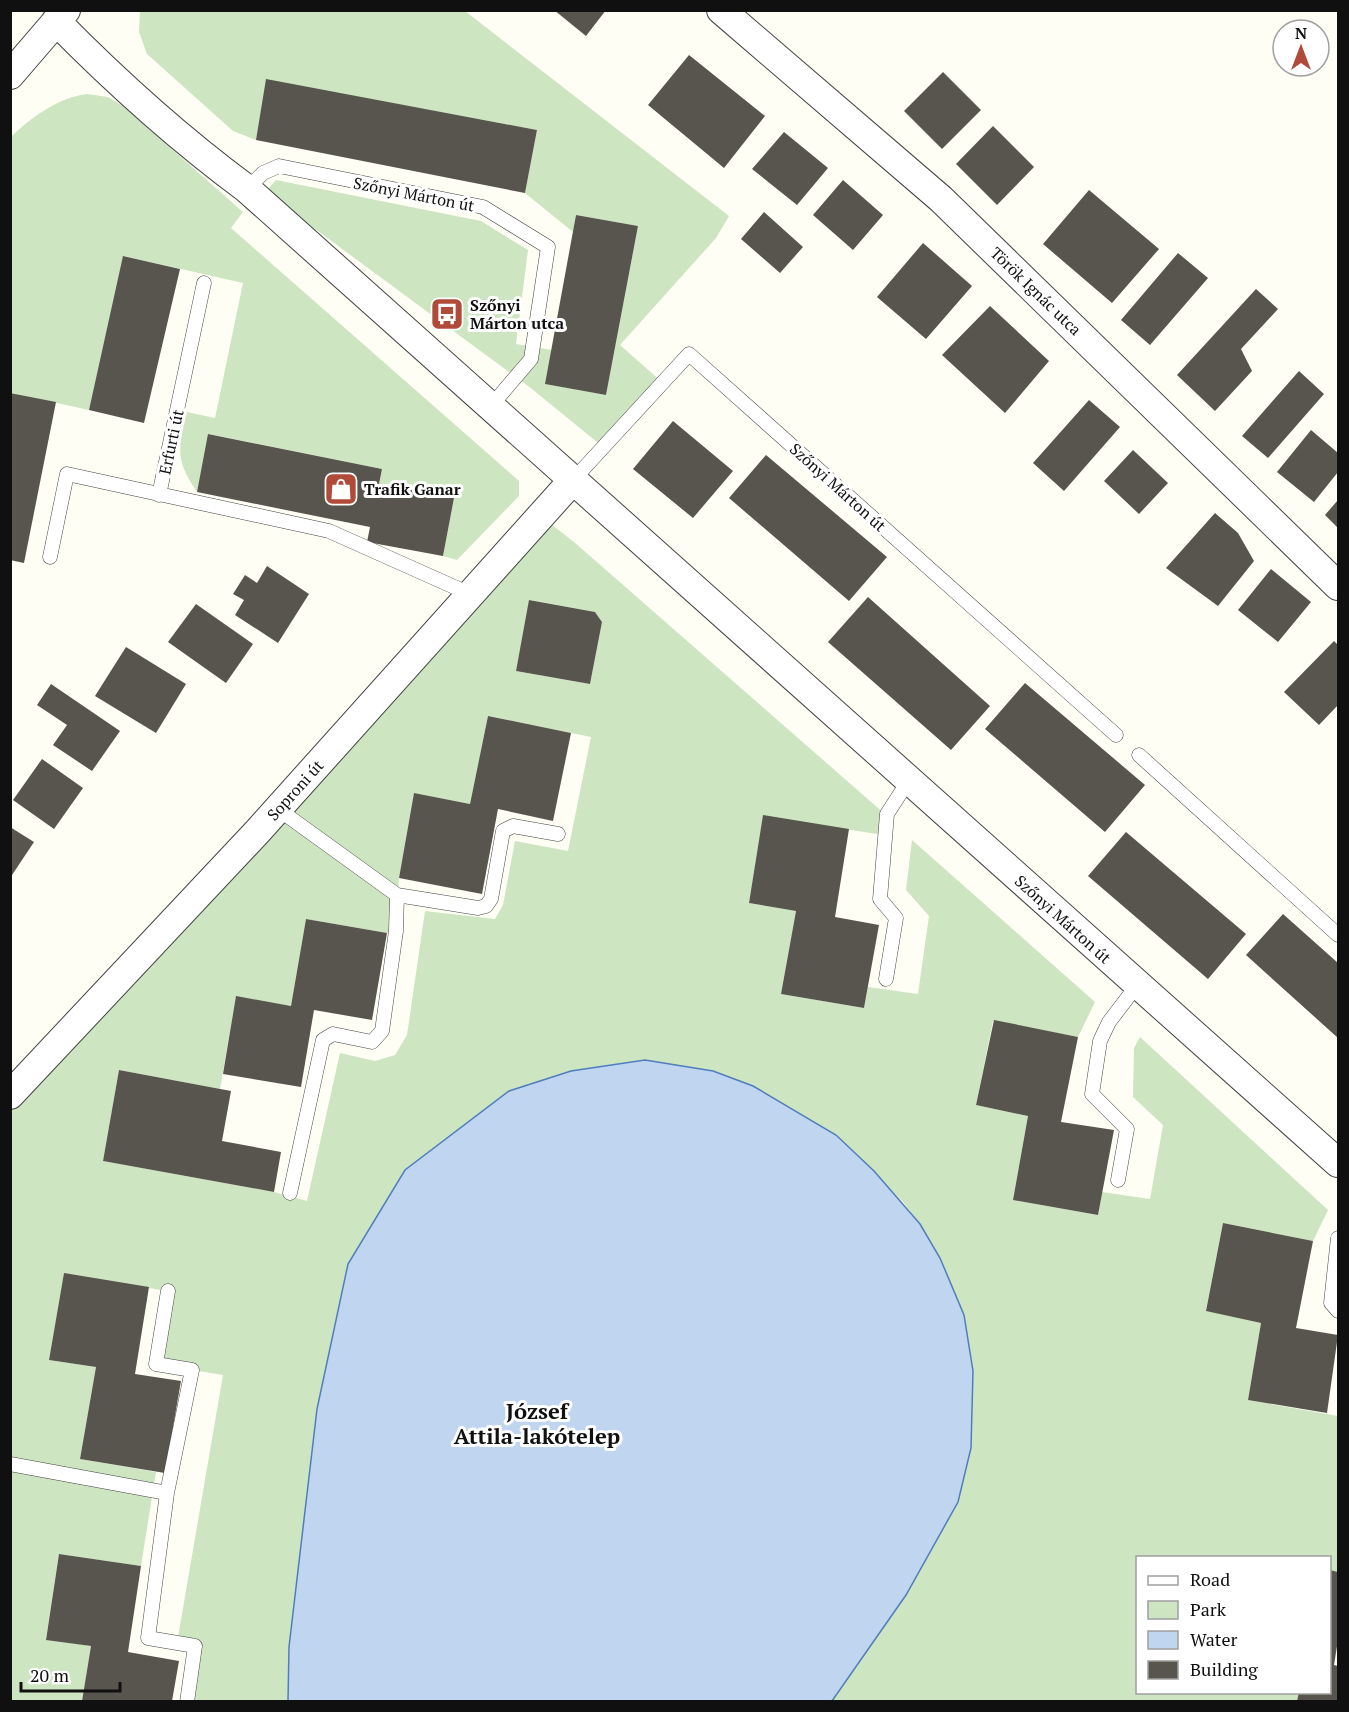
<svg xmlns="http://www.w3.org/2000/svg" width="1349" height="1712" font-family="'PT Serif',serif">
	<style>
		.green { fill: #cee5c2; fill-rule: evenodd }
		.water { fill: #c0d5ef; stroke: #507dbd; stroke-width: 1.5 }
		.building { fill: #58544e }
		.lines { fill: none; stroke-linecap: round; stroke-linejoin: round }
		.lane-casing { stroke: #434343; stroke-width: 15 }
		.street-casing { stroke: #434343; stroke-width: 30 }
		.lane { stroke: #fff; stroke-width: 14 }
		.street { stroke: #fff; stroke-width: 28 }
		.labels { text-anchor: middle; stroke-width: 6; stroke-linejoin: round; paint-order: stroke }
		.street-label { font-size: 16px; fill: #101010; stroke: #fff }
		.poi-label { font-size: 16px; font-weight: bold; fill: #101010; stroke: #fff; text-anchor: start }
		.district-label { font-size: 22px; font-weight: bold; fill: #101010; stroke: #fff }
	</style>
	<rect width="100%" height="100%" fill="#fefef5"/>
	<path class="green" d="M140 11H465L729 216 716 238 620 345 663 383 603 447 532 389 265 192 276 180 481 221 528 250 516 344 552 350 546 384 606 395 638 226 576 215 573 232 525 193 537 130 267 80 256 140 233 131 147 54 139 32Z
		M87 94 108 97 123 106 243 212 231 228 519 481V496L457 560 443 556 454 498 379 484 382 469 209 434 197 492C175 460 178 449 187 412L215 418 243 283 124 256 89 410 11 393 10 138C30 118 59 97 87 94Z
		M542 517 574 542 886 815 883 835 763 816 749 903 796 911 781 994 864 1008 868 987 918 994 929 916 906 890 912 840 1095 1002 1078 1037 993 1021 976 1105 1028 1116 1013 1200 1098 1215 1102 1192 1150 1199 1163 1125 1133 1097 1134 1048 1140 1037 1328 1210 1313 1241 1223 1223 1206 1310 1261 1323 1248 1400 1338 1416V1572L1330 1570V1558H1138V1692L1299 1693 1297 1701H832L906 1595 971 1448 973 1371 964 1315 940 1258 920 1224 903 1202 836 1135 571 1071 509 1091 405 1170 348 1264 317 1409 289 1647 288 1701H187L195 1647 177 1643 223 1375 156 1364 167 1291 64 1274 49 1360 96 1367 80 1459 156 1472 141 1566 59 1554 46 1639 91 1646 82 1701H11L10 1096ZM530 600 595 612 602 622 590 684 516 671ZM488 716 591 737 568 851 515 841 503 905 495 919 425 911 407 1035 395 1055 375 1061 340 1053 307 1201 274 1192 103 1161 119 1070 220 1089 236 997 291 1006 306 919 387 933 396 931 399 878 414 793 470 804Z"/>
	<path class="water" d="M645 1060 713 1071 753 1086 836 1135 874 1171 920 1224 940 1258 964 1315 973 1371 971 1448 958 1502 906 1595 832 1701H288L289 1647 317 1409 348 1264 405 1170 509 1091 571 1071Z"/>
	<path class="building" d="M554 10H606L586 36Z
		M689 55 765 116 724 168 648 105Z
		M943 72 981 110 942 149 904 111Z
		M266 79 537 130 525 193 256 140Z
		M993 126 1034 167 997 205 956 164Z
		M784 132 828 168 797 205 752 169Z
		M843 180 883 215 853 250 813 215Z
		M1089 190 1159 249 1112 303 1043 244Z
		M764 212 803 247 780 273 741 239Z
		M576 215 638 226 606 395 545 384Z
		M923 243 972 286 926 339 877 297Z
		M1178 253 1208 278 1150 345 1121 320Z
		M123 256 180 269 144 423 89 410Z
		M1256 289 1278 309 1241 349 1252 371 1215 411 1177 375Z
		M990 306 1049 361 1005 413 942 355Z
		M1299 371 1324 394 1268 458 1242 436Z
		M10 393 56 402 24 563 10 560Z
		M1089 400 1120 427 1064 491 1033 463Z
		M673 421 733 471 693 518 633 469Z
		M1311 430 1338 453V472L1314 502 1277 472Z
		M208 434 382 469 379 484 454 498 443 556 367 542 370 527 197 492Z
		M1133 450 1168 483 1139 514 1104 481Z
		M766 455 887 557 849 601 729 498Z
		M1338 500V528L1325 515Z
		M1215 513 1238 533 1254 561 1218 606 1166 568Z
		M267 566 309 594 278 643 235 615 244 600 233 594 245 575 257 583Z
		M1271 569 1311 602 1278 642 1238 610Z
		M868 597 990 706 951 750 828 642Z
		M529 600 595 612 602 622 590 684 516 671Z
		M196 604 253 644 226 683 168 642Z
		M1334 641 1338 645V705L1319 725 1284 692Z
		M126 647 186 684 156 733 95 696Z
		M1025 683 1145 785 1105 832 985 729Z
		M51 684 120 731 92 771 53 745 67 725 37 705Z
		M488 716 571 733 553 821 498 809 482 894 399 878 414 793 470 804Z
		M42 759 83 788 54 829 13 800Z
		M763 815 849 829 835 917 879 925 864 1008 781 994 796 911 749 903Z
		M10 827 34 842 10 878Z
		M1126 832 1246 934 1208 979 1088 876Z
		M1283 914 1338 963V1038L1246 955Z
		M306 919 387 933 372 1020 314 1010 301 1087 223 1074 236 996 291 1006Z
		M994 1020 1078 1037 1061 1122 1114 1130 1098 1215 1013 1200 1028 1116 976 1105Z
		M119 1070 231 1091 222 1141 281 1152 274 1192 103 1161Z
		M1223 1223 1313 1241 1296 1328 1338 1335 1327 1413 1248 1400 1261 1323 1206 1311Z
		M64 1273 149 1287 135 1374 181 1381 165 1473 80 1459 96 1367 49 1360Z
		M59 1554 141 1566 128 1652 179 1661 172 1701H82L91 1646 46 1640Z
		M1330 1570 1338 1572V1640L1334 1665 1338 1666V1701H1297L1299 1692H1330Z"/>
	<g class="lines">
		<defs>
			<path id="lane" d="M247 189 263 173 279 166 483 207 548 247 531 359 491 406
				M573 480 689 354 1116 735
				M159 495 204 283
				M50 557 67 474 329 531 470 594
				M1139 755 1338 935
				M278 809 397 895 396 931 382 1031 372 1042 333 1034 323 1040 290 1193
				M397 895 478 908 486 906 491 899 503 831 513 826 558 834
				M886 979 896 918 880 899 887 814 909 780
				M1118 1180 1127 1129 1092 1094 1100 1041 1109 1022 1138 984
				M1338 1238 1331 1303 1338 1311
				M168 1291 156 1364 192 1370 167 1493 148 1638 195 1646 187 1702
				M10 1464 167 1493"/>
			<path id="street" d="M721 10 941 199 1338 586
				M56 21C116 82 178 138 247 189L1338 1163
				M10 75 66 10
				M10 1095 258 831 573 480"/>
		</defs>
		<use href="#lane" class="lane-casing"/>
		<use href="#street" class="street-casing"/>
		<use href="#lane" class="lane"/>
		<use href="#street" class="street"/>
	</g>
	<defs>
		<symbol id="bus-square" viewBox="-11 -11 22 22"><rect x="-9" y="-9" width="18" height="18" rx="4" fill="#b04a39" stroke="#fff"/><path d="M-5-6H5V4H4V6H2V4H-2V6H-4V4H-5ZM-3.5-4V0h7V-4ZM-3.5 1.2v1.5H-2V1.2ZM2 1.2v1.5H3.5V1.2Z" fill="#fff"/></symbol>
		<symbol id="shop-square" viewBox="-11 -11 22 22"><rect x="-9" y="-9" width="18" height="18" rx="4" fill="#b04a39" stroke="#fff"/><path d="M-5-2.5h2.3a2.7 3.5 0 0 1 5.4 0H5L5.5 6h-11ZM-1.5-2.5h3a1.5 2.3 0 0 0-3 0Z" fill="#fff"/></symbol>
	</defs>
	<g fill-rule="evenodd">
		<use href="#bus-square" x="428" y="295" width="38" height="38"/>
		<use href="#shop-square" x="322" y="470" width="38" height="38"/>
	</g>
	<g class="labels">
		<g class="street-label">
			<text transform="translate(414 194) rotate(11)" y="6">Szőnyi Márton út</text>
			<text transform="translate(1036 291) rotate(44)" y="6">Török Ignác utca</text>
			<text transform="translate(171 442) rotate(-78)" y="6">Erfurti út</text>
			<text transform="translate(838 487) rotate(42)" y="6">Szőnyi Márton út</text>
			<text transform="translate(295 790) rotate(-48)" y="6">Soproni út</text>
			<text transform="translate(1063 919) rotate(42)" y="6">Szőnyi Márton út</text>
		</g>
		<g class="poi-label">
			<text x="470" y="311">Szőnyi<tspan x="470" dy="18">Márton utca</tspan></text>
			<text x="364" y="495">Trafik Ganar</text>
		</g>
		<g class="district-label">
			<text x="537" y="1419">József<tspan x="537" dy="25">Attila-lakótelep</tspan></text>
		</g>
	</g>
	<rect width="1349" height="1712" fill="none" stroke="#101010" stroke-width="24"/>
	<rect x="1136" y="1556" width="195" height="138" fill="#ffffff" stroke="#9f9f9f" stroke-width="1.5"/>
	<rect x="1148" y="1576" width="30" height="9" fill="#ffffff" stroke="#9f9f9f" stroke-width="1.5"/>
	<text x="1190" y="1586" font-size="18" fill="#101010">Road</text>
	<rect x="1148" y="1601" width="30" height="18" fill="#cee5c2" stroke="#9f9f9f" stroke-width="1.5"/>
	<text x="1190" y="1616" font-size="18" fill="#101010">Park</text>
	<rect x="1148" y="1631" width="30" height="18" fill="#c0d5ef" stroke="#9f9f9f" stroke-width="1.5"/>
	<text x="1190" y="1646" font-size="18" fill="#101010">Water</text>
	<rect x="1148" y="1661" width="30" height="18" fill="#58544e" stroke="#9f9f9f" stroke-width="1.5"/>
	<text x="1190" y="1676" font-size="18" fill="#101010">Building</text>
	<g transform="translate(1301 48)"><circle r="28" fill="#ffffff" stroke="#9f9f9f" stroke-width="1.5"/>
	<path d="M0-4.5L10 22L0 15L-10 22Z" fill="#b04a39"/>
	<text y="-9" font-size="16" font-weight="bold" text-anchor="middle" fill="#101010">N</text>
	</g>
	<path d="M21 1682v9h99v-9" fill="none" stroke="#101010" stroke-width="3"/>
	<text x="30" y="1682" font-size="18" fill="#101010" stroke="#ffffff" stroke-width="4.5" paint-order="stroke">20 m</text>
</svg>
